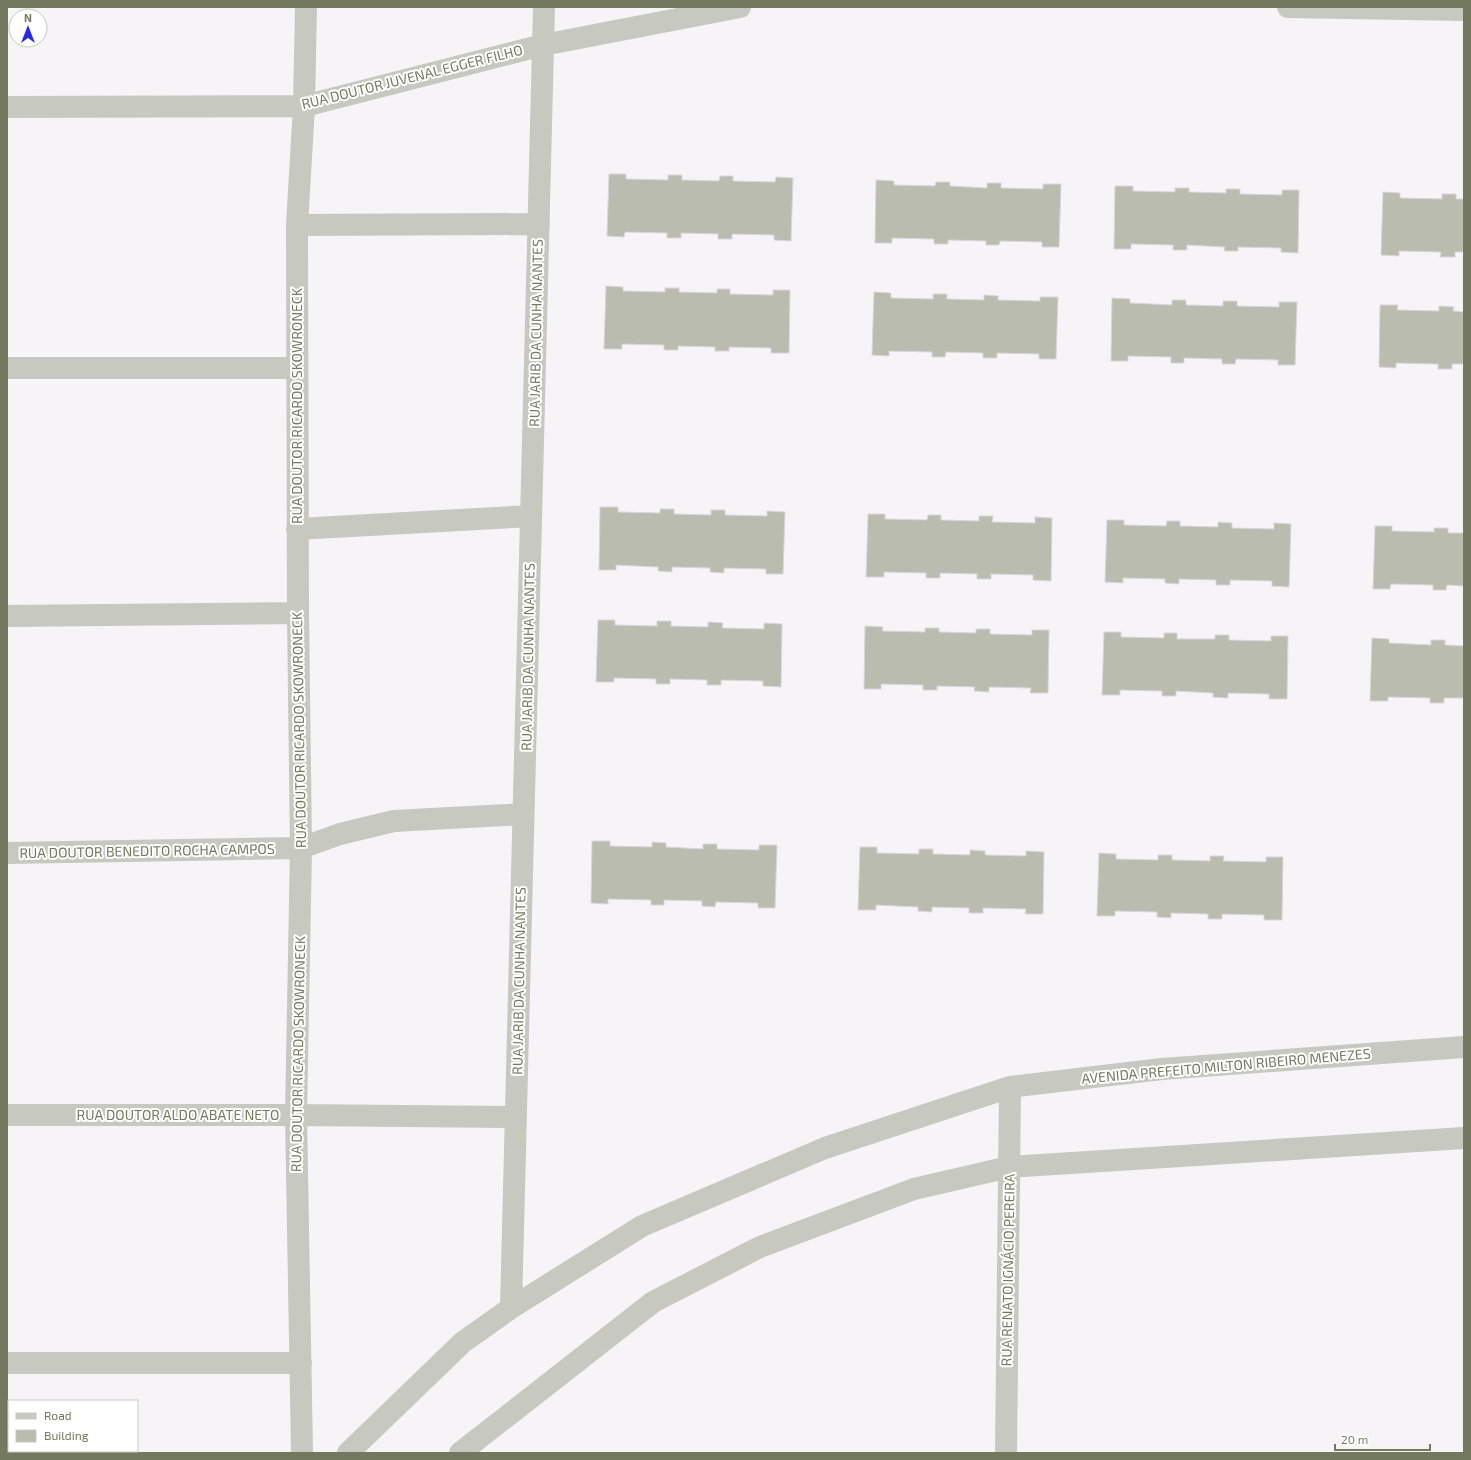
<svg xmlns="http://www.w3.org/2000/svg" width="1471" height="1460" font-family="'Exo 2',sans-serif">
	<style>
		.building { fill: #babcb0; stroke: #d8d6d9 }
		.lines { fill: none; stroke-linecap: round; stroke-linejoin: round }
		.minor { stroke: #c7c8c0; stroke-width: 22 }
		.labels { text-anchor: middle; stroke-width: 4; stroke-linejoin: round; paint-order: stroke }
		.street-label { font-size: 14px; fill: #73795e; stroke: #fff }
	</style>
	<rect width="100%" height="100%" fill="#f6f4f7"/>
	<path class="building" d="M609 174H626V179L668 180V175H682V180L719 181 720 176H733V181L775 182 776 177 793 178 791 241 774 240V235L732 234V239H718V234L681 233V238H667V233L625 232 624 237 607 236Z
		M876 180 894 181V185L935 186 936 182H950V186L987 188V183H1001V188L1043 189V184H1061L1059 247H1042V242L1000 241 999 245H986V241L948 240V244H934V239L892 238V243H875Z
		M1115 186H1133V191L1175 192V188H1189V192L1226 193V189H1240V194L1282 195V190H1299L1298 253 1281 252V248L1238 247V251H1224L1225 247 1187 245V250H1173V245L1131 244V249H1114Z
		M1383 192 1400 193V198L1442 199V194H1456V199H1464V252H1455V257H1440L1441 252 1399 251V256L1381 255Z
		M606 286 623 287V291L665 292V288H679V292L717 293V289H730V294L773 295V290H790L789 353H771V348L729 347V351H715V347L678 346V350H664V345L622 344V349H604Z
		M874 292 891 293V298L933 299V294H947V299L984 300V295L998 296V300L1040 301V297H1058L1056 359H1039V354L997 353V358H983V353L946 352 945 357H932V352L889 351V356L872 355Z
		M1112 298 1130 299V303L1172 305V300H1186V305L1223 306V301H1237V306L1279 307V302H1297L1295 365H1278V360L1236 359 1235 364H1222V359L1184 358V363H1171V357L1128 356V361H1111Z
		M1380 305H1398L1397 310 1439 311V306L1454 307 1453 311 1464 312V364H1452V369H1438V364L1396 363V368L1379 367Z
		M600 507H618V512L660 513V509H674V514L711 515V510H725V515L767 516V511L785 512 783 574H766V569L724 568V573L710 572V568L672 567V572L658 571V567L616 565V570H599Z
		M868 514H885V519L927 520 928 515H941V520L979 521V516H993L992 522 1035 523V517L1052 518 1051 581 1033 580V575L991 574V579H977V574L940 573V578H926V573L884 572V577H866Z
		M1107 520H1124V525L1166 526 1167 521H1180V526L1218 527V522L1232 523V528L1274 529V523L1291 524 1289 587 1272 586V581L1230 580V585H1216V580L1179 579V584L1165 583V579L1123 578V583L1105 582Z
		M1375 526H1392V531L1434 532V528H1448V533H1464V586L1447 585 1446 590H1433V585L1391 584 1390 589H1373Z
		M598 620H615V625L657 626V621H671V626L708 627V622L723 623 722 628 764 629V623L782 624 781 687 763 686V681L721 680V685H707V680L670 679V684H656V679L614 678V682H596Z
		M865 626 883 627 882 631 925 632V628H939V632L976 633V629H990V634L1032 635V630H1049L1048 693H1030L1031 688 989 687V692L974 691 975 687 937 686V690H923V685L881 684V689H864Z
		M1104 632H1121V637L1164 638V633H1177V639H1215V635H1229V640L1271 641V636H1288L1287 699H1269V694L1228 693V698L1213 697V693L1176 691V696H1162V691L1120 690V695H1102Z
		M1372 638 1389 639V643L1431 645V640H1445V645L1464 646V698H1444V703H1430V698L1388 697V701H1370Z
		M592 841H610V846L652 847V842L666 843V847L703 849V844H717V849L759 850V845H777L775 908H758V903L716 902 715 907 702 906V901L664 900V905H651V900L608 899V904L591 903Z
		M860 847H877V853L919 854V849H933V854L970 855V850L985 851V855L1026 856V851L1044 852 1043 914H1025L1026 909 983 908V913H969V908L932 907V912L918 911V907L876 905V910H858Z
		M1099 853 1116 854V859L1158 860V855H1172V860L1210 861V856H1224L1223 861 1266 862V857H1283L1282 920H1264V915L1222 914V919H1208V914L1171 913V918L1157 917V912L1115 911V916H1097Z"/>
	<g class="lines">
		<path class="minor" d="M1288 7 1464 10
			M7 107 304 106 543 45 740 7
			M297 225 539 224
			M7 368H297
			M297 529 531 516
			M7 616 298 613
			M7 853 301 848 340 834 394 821 523 814
			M7 1115H296L516 1117
			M511 1308 544 7
			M7 1363H301
			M302 1453 296 1115 301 848 298 613 297 225 304 106 306 7
			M348 1453 463 1342 511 1308 642 1226 825 1148 1010 1087 1162 1069 1464 1047
			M460 1453 653 1302 760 1247 914 1189 1009 1167 1464 1138
			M1006 1453 1010 1087"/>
	</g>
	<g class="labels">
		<g class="street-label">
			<text transform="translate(412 77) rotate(-14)" y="5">RUA DOUTOR JUVENAL EGGER FILHO</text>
			<text transform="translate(536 333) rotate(-89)" y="5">RUA JARIB DA CUNHA NANTES</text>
			<text transform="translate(297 406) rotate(-90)" y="5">RUA DOUTOR RICARDO SKOWRONECK</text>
			<text transform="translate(528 657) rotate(-89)" y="5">RUA JARIB DA CUNHA NANTES</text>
			<text transform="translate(299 730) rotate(-91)" y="5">RUA DOUTOR RICARDO SKOWRONECK</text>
			<text transform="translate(147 851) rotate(-1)" y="5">RUA DOUTOR BENEDITO ROCHA CAMPOS</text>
			<text transform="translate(519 981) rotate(-89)" y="5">RUA JARIB DA CUNHA NANTES</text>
			<text transform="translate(298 1054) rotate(-89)" y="5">RUA DOUTOR RICARDO SKOWRONECK</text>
			<text transform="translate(1226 1066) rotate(-5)" y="5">AVENIDA PREFEITO MILTON RIBEIRO MENEZES</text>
			<text x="178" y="1120">RUA DOUTOR ALDO ABATE NETO</text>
			<text transform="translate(1008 1270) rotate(-89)" y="5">RUA RENATO IGNÁCIO PEREIRA</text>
		</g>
	</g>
	<rect width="1471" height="1460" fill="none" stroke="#73795e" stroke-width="16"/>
	<rect x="8" y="1400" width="130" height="52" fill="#ffffff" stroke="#c7c9bf"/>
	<rect x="16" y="1413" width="20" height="6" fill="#c7c8c0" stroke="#c7c9bf"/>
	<text x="44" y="1420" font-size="12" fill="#73795e">Road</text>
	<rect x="16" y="1430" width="20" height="12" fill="#babcb0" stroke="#c7c9bf"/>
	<text x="44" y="1440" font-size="12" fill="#73795e">Building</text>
	<g transform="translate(28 28)"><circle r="19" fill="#ffffff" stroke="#c7c9bf"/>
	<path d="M0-3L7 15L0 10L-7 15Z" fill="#2929e3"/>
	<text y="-6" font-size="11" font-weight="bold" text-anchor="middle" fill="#73795e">N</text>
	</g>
	<path d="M1335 1444v6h95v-6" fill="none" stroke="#73795e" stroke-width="2"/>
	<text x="1341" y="1444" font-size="12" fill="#73795e" stroke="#ffffff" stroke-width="3" paint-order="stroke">20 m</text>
</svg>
